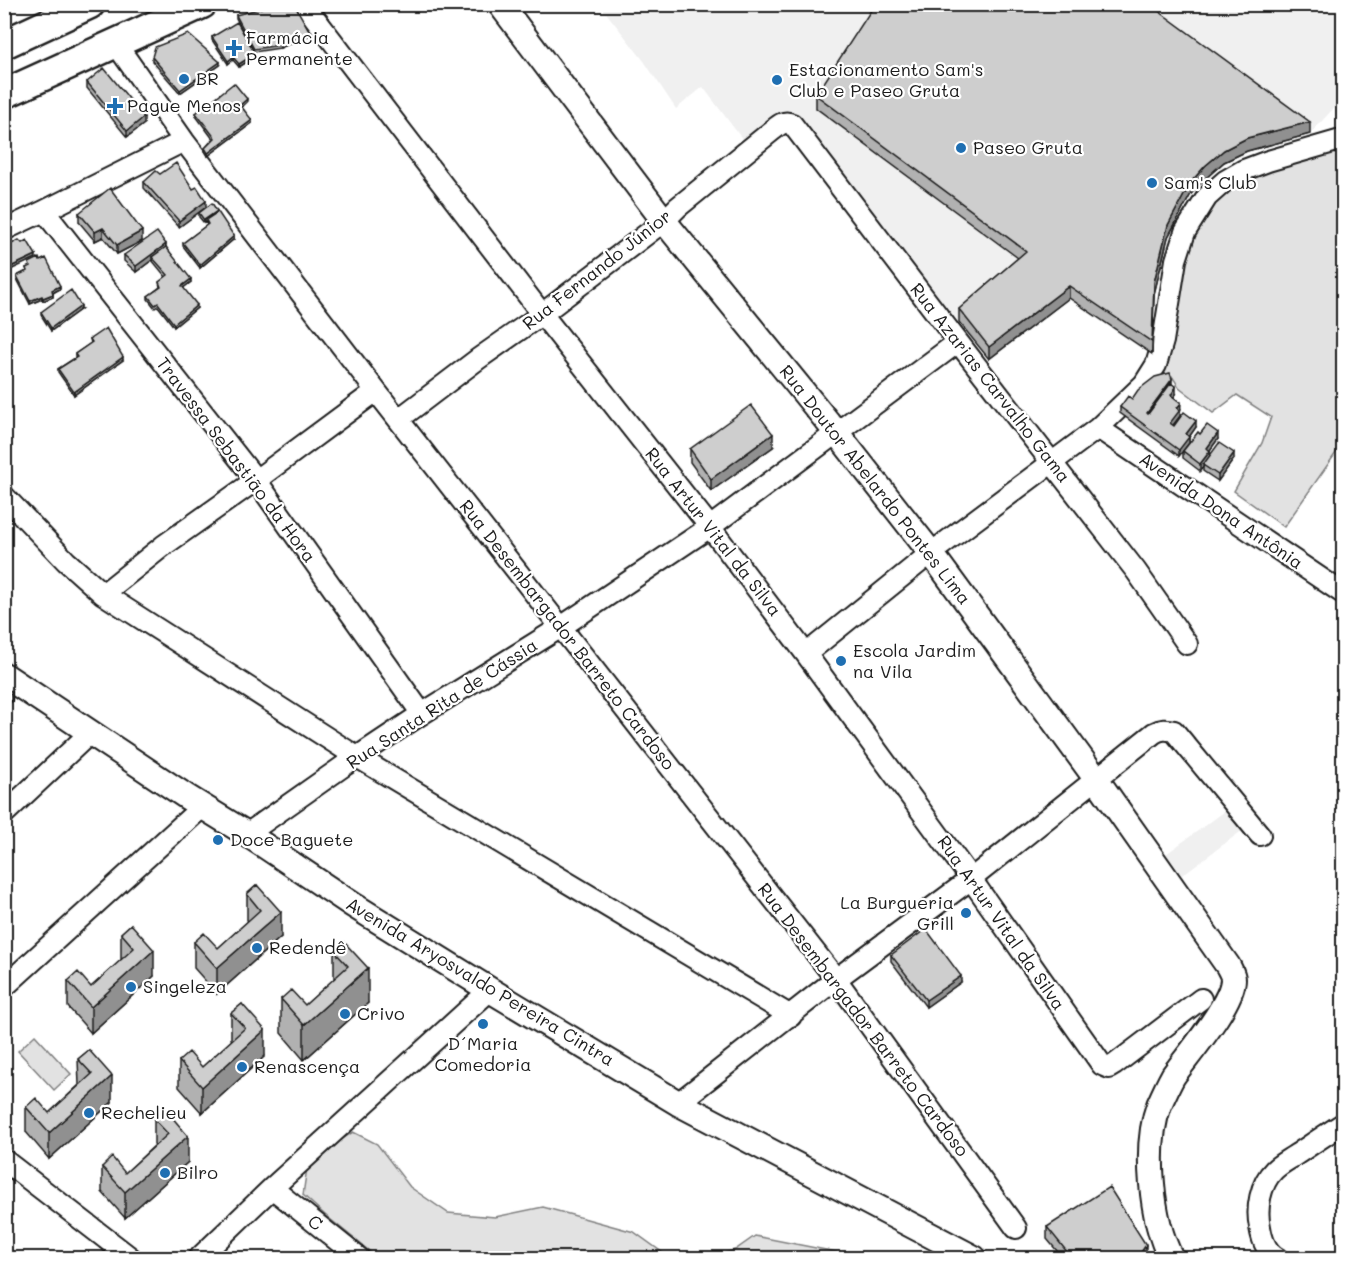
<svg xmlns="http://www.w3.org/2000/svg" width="1348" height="1263" font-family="Mali,sans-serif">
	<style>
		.built { fill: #f0f0f0 }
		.green { fill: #e2e2e2; stroke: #7f7f7f; stroke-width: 1.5 }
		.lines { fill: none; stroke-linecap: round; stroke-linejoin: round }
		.minor-casing { stroke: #1c1c1c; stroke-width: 24 }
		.major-casing { stroke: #1c1c1c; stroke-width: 28 }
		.highway-casing { stroke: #1c1c1c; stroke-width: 33 }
		.minor { stroke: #fff; stroke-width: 20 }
		.major { stroke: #fff; stroke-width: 24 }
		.highway { stroke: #fff; stroke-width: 28 }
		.wall { fill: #b1b1b1; stroke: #1c1c1c; stroke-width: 1.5 }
		.shaded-wall { fill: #909090; stroke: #1c1c1c; stroke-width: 1.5 }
		.building { fill: #cecece; stroke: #1c1c1c; stroke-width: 1.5 }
		.poi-dot { fill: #1f6fb2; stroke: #fff; stroke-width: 2 }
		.labels { text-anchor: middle; stroke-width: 4.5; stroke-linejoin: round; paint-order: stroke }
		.poi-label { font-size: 18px; fill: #1c1c1c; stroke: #fff; text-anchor: start }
		.street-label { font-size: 18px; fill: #1c1c1c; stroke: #fff }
	</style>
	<rect width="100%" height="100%" fill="#fff"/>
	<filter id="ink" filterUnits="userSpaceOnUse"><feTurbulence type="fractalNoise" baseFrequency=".0167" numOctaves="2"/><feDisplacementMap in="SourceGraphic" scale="12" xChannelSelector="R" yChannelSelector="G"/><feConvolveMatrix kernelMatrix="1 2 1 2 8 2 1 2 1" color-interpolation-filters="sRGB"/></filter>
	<g filter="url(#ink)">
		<path class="built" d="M600 5H1343V98L1310 134 1247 151 1224 162 1205 179 1191 194 1168 237 1154 294 1152 354 1069 298 989 359 812 139 764 127 743 140 703 87 676 109 644 61Z
			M1228 809 1243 830 1182 875 1166 854Z"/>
		<path class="green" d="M1343 147V443L1284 527 1234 491 1262 443 1271 417 1237 395 1213 413 1179 387 1172 376 1156 378 1189 229 1218 193 1259 168Z
			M35 1035 71 1074 54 1090 18 1051Z
			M353 1132 377 1144 410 1187 448 1213 495 1217 543 1207 634 1232 670 1258H378L325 1215 303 1195 308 1161Z
			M755 1236 836 1252 853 1258H705L735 1250Z"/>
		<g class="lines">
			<defs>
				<path id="minor" d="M304 4 542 314 710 527 806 654 971 879 1102 1065 1109 1068 1114 1065 1201 999
					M116 44 184 141 376 391 836 979 1016 1228
					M44 211 256 480 422 714
					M4 230 44 211 184 141
					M399 419 478 359 542 314 664 221 678 207 773 130C779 125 784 120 792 124L958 342 1136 571 1187 644
					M1098 428 1344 594
					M4 496 66 561 103 594 357 757 791 1016
					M103 594 163 546 256 480 376 391
					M806 654 931 553 1098 428 1144 384 1156 365 1163 341 1176 260 1185 232 1207 197 1225 181 1244 170 1268 161 1344 139
					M4 814 90 733
					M247 834 345 765 420 715 561 627 710 527 958 342
					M4 987 202 807
					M678 1103 836 979 971 879 1154 733C1161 729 1166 729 1174 731L1260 835
					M4 1160 131 1258
					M272 1188 359 1258
					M199 1258 272 1188 490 990
					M1277 1258C1266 1252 1262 1240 1260 1227 1256 1209 1260 1184 1274 1170 1280 1164 1290 1159 1297 1154 1312 1144 1328 1133 1344 1123"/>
				<path id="major" d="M500 4 664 221 836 432 931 553 1097 780 1228 966C1230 970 1233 975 1233 979 1233 1003 1188 1055 1173 1076 1168 1085 1163 1096 1159 1105 1144 1146 1151 1220 1171 1258
					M4 675 187 797 247 834 353 905 490 990 678 1103 974 1258"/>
				<path id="highway" d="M4 44 90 4
					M4 94 202 4"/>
			</defs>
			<use href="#minor" class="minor-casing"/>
			<use href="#major" class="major-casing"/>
			<use href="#highway" class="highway-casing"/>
			<use href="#minor" class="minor"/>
			<use href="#major" class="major"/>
			<use href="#highway" class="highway"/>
		</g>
		<path class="wall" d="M236 15 310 35 280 48 254 52 236 18Z
			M212 37 255 57 239 67 233 60 228 64 212 40Z
			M152 57 220 65 180 93 152 61Z
			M87 82 144 124 127 137 87 88Z
			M816 95 1310 134 1247 151 1224 162 1205 179 1191 194 1168 237 1154 294 1152 354 1069 298 989 359 959 322V309L1018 258 816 108Z
			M247 102 242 107 252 123 208 156 205 151V148L213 139 196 116V113Z
			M160 174 206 207 179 227 144 188V182Z
			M79 213 142 241 117 254 103 237 95 241 79 222Z
			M199 213H217L234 239 200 268 183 246V243L207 225 206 222 204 223 199 217Z
			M166 247 191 282 183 288 197 308 174 327 158 306 155 308 148 299V296L160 287 159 282 166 277 152 260 136 272 124 261V255Z
			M29 263 60 289 53 293V297L43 301 42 299 30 304 17 279V276L27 271 26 268 30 267Z
			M81 309 51 331 41 315V312Z
			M90 339 123 360 74 395 58 372V369L75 358V354L91 343Z
			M1176 394 1174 397 1181 409 1180 410V416L1173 425 1196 427 1189 437V443L1179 456 1120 413V407L1132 399Z
			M1200 434 1218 439 1210 450V455L1234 459 1218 481 1203 471V466L1200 471 1183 458V451Z
			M773 447 711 491 690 462V449Z
			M257 885 281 937 217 994 194 968V942L218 948 248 921 247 920V894Z
			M131 924 154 976 91 1033 68 1007V981L91 987 121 960V933Z
			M344 942 368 1003 304 1060 281 1033V999L305 1005 334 979V951Z
			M891 955 961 982 926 1007 891 961Z
			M242 1004 265 1056 202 1113 179 1087V1061L202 1067 232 1040 231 1039V1013Z
			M89 1050 112 1102 49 1159 26 1132V1107L49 1113 79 1085 78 1059Z
			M165 1109 188 1162 125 1218 102 1192V1167L125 1173 155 1145 154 1144V1119Z
			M1047 1227 1146 1257 1145 1258H1063L1047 1239Z"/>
		<path class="shaded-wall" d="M310 32V35L280 48V45Z
			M255 54V57L239 67V64Z
			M233 57V60L228 64V61Z
			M220 62V65L180 93V90Z
			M247 99V102L240 108V105Z
			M144 117V124L127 137V131Z
			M252 120V123L208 156V153Z
			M1310 122V134L1247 151 1224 162 1205 179 1191 194 1168 237 1154 294 1152 354 1154 282 1168 225 1191 182 1205 166 1224 150 1247 138Z
			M206 201V207L179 227V221Z
			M217 211V214L204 223V220Z
			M103 228V237L95 241V232Z
			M142 231V241L117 254V245Z
			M234 236V239L200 268V265Z
			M166 244V250L152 257V260L136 272V266Z
			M36 255V258L4 273V270Z
			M191 279V282L182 289V286Z
			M60 286V289L52 293V290Z
			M1069 286V298L989 359V347Z
			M53 294V297L43 301V298Z
			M42 296V299L30 304V301Z
			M197 305V308L174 327V324Z
			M81 306V309L51 331V328Z
			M123 357V360L74 395V392Z
			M1172 379V385L1147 419V413Z
			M1176 387V394L1171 401V395Z
			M1181 403 1180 416 1170 429V423L1177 408Z
			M1196 421V427L1189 437V443L1179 456V450L1186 434Z
			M1218 433V439L1207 454V448Z
			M773 434V447L711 491V479Z
			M1210 451V457L1200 471V464Z
			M1234 453V459L1218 481V475Z
			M12 692V701L4 709V700Z
			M281 912V937L217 994V968Z
			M154 950V976L91 1033V1007Z
			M368 968V1003L304 1060V1025Z
			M961 976V982L926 1007V1000Z
			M265 1030V1056L202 1113V1087Z
			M112 1076V1102L49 1159V1133Z
			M188 1136V1162L125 1218V1192Z
			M1146 1245V1257L1145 1258H1137Z"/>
		<path class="building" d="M268 4H294L310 32 280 45 254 49 236 15 261 8Z
			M875 4H1149L1310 122 1247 138 1224 150 1205 166 1191 182 1168 225 1154 282 1152 342 1069 286 989 347 959 309 1026 251 816 95Z
			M237 22 255 54 239 64 233 57 228 61 212 37Z
			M188 34 220 62 180 90 152 57 155 47Z
			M104 68 144 117 127 131 87 82Z
			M234 83 247 99 240 105 252 120 208 153 205 148 215 138 196 113Z
			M176 163 193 189 197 187 206 201 179 221 144 182 156 171 160 174Z
			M110 188 142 231 117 245 103 228 95 232 79 213Z
			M212 203 217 211 204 220 199 213Z
			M218 212 234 236 200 265 183 243 208 224 206 220Z
			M157 232 166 244 136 266 124 255Z
			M19 240 22 243 27 240 36 255 4 270V248Z
			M166 247 191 279 182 286 197 305 174 324 158 303 155 305 148 296 161 287 159 282 168 275 152 257Z
			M39 258 40 261 46 258 60 286 52 290 53 294 43 298 42 296 30 301 17 276 27 271 26 268 30 266 29 263Z
			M71 290 81 306 51 328 41 312Z
			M106 328 123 357 74 392 58 369 77 357 75 354 92 342 90 339Z
			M1170 373 1172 379 1147 413 1148 414 1171 383 1176 387 1171 395 1181 403 1177 408 1180 410 1170 423 1174 426 1184 412 1196 421 1186 434 1189 437 1179 450 1120 407 1128 396 1132 399 1138 390 1155 377Z
			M751 405 773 434 711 479 690 449Z
			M1207 425 1218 433 1207 448 1210 451 1200 464 1183 451 1198 432 1200 434Z
			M1219 443 1234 453 1218 475 1203 465Z
			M4 686 12 692 4 700Z
			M257 885 281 912 217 968 194 942 204 933 218 948 260 910 247 894Z
			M131 924 154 950 91 1007 68 981 78 972 91 987 134 948 121 933Z
			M926 929 961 976 926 1000 891 955Z
			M344 942 368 968 304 1025 281 999 291 990 305 1005 348 966 334 951Z
			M242 1004 265 1030 202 1087 179 1061 189 1052 202 1067 245 1028 231 1013Z
			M89 1050 112 1076 49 1133 26 1107 36 1098 49 1113 92 1074 78 1059Z
			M165 1109 188 1136 125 1192 102 1167 112 1157 125 1173 168 1134 154 1119Z
			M1109 1187 1146 1245 1137 1258H1072L1047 1227Z"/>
	</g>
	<g class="poi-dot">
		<path d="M231 39h6v6h6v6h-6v6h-6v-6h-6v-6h6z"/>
		<circle cx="184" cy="79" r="6"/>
		<circle cx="777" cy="80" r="6"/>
		<path d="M112 97h6v6h6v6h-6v6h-6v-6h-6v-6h6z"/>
		<circle cx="961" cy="148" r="6"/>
		<circle cx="1152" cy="183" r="6"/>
		<circle cx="841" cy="661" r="6"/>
		<circle cx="218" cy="840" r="6"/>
		<circle cx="966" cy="913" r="6"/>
		<circle cx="257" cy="948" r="6"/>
		<circle cx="131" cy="987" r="6"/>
		<circle cx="345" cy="1014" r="6"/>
		<circle cx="483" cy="1024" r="6"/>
		<circle cx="242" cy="1067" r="6"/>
		<circle cx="89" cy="1113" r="6"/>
		<circle cx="165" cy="1173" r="6"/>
	</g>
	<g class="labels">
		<g class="poi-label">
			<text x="246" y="44">Farmácia<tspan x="246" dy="21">Permanente</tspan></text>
			<text x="789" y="76">Estacionamento Sam's<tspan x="789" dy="21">Club e Paseo Gruta</tspan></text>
			<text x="196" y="85">BR</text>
			<text x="127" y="112">Pague Menos</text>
			<text x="973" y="154">Paseo Gruta</text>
			<text x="1164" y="189">Sam's Club</text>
			<text x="853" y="657">Escola Jardim<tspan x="853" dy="21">na Vila</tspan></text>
			<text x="230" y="846">Doce Baguete</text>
			<text x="954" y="909" text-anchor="end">La Burgueria<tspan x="954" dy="21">Grill</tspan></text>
			<text x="269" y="954">Redendê</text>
			<text x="143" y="993">Singeleza</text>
			<text x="357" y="1020">Crivo</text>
			<text x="483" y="1050" text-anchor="middle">D´Maria<tspan x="483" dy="21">Comedoria</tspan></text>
			<text x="254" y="1073">Renascença</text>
			<text x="101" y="1119">Rechelieu</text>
			<text x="177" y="1179">Bilro</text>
		</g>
		<g class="street-label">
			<text transform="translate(597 270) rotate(-38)" y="6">Rua Fernando Júnior</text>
			<text transform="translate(990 383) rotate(52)" y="6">Rua Azarias Carvalho Gama</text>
			<text transform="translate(236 460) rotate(53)" y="6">Travessa Sebastião da Hora</text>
			<text transform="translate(875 485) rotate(52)" y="6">Rua Doutor Abelardo Pontes Lima</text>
			<text transform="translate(1221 511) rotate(34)" y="6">Avenida Dona Antônia</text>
			<text transform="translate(713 532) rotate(52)" y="6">Rua Artur Vital da Silva</text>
			<text transform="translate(567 635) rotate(52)" y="6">Rua Desembargador Barreto Cardoso</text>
			<text transform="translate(442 704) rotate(-33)" y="6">Rua Santa Rita de Cássia</text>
			<text transform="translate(1001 923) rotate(55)" y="6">Rua Artur Vital da Silva</text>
			<text transform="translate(480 982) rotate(31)" y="6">Avenida Aryosvaldo Pereira Cintra</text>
			<text transform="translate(863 1020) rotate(53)" y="6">Rua Desembargador Barreto Cardoso</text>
			<text transform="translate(315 1223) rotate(39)" y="6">C</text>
		</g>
	</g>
	<rect width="1348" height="1263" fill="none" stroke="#fff" stroke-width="24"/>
	<rect x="12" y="12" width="1324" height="1239" fill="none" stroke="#1c1c1c" stroke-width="2" filter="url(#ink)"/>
</svg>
